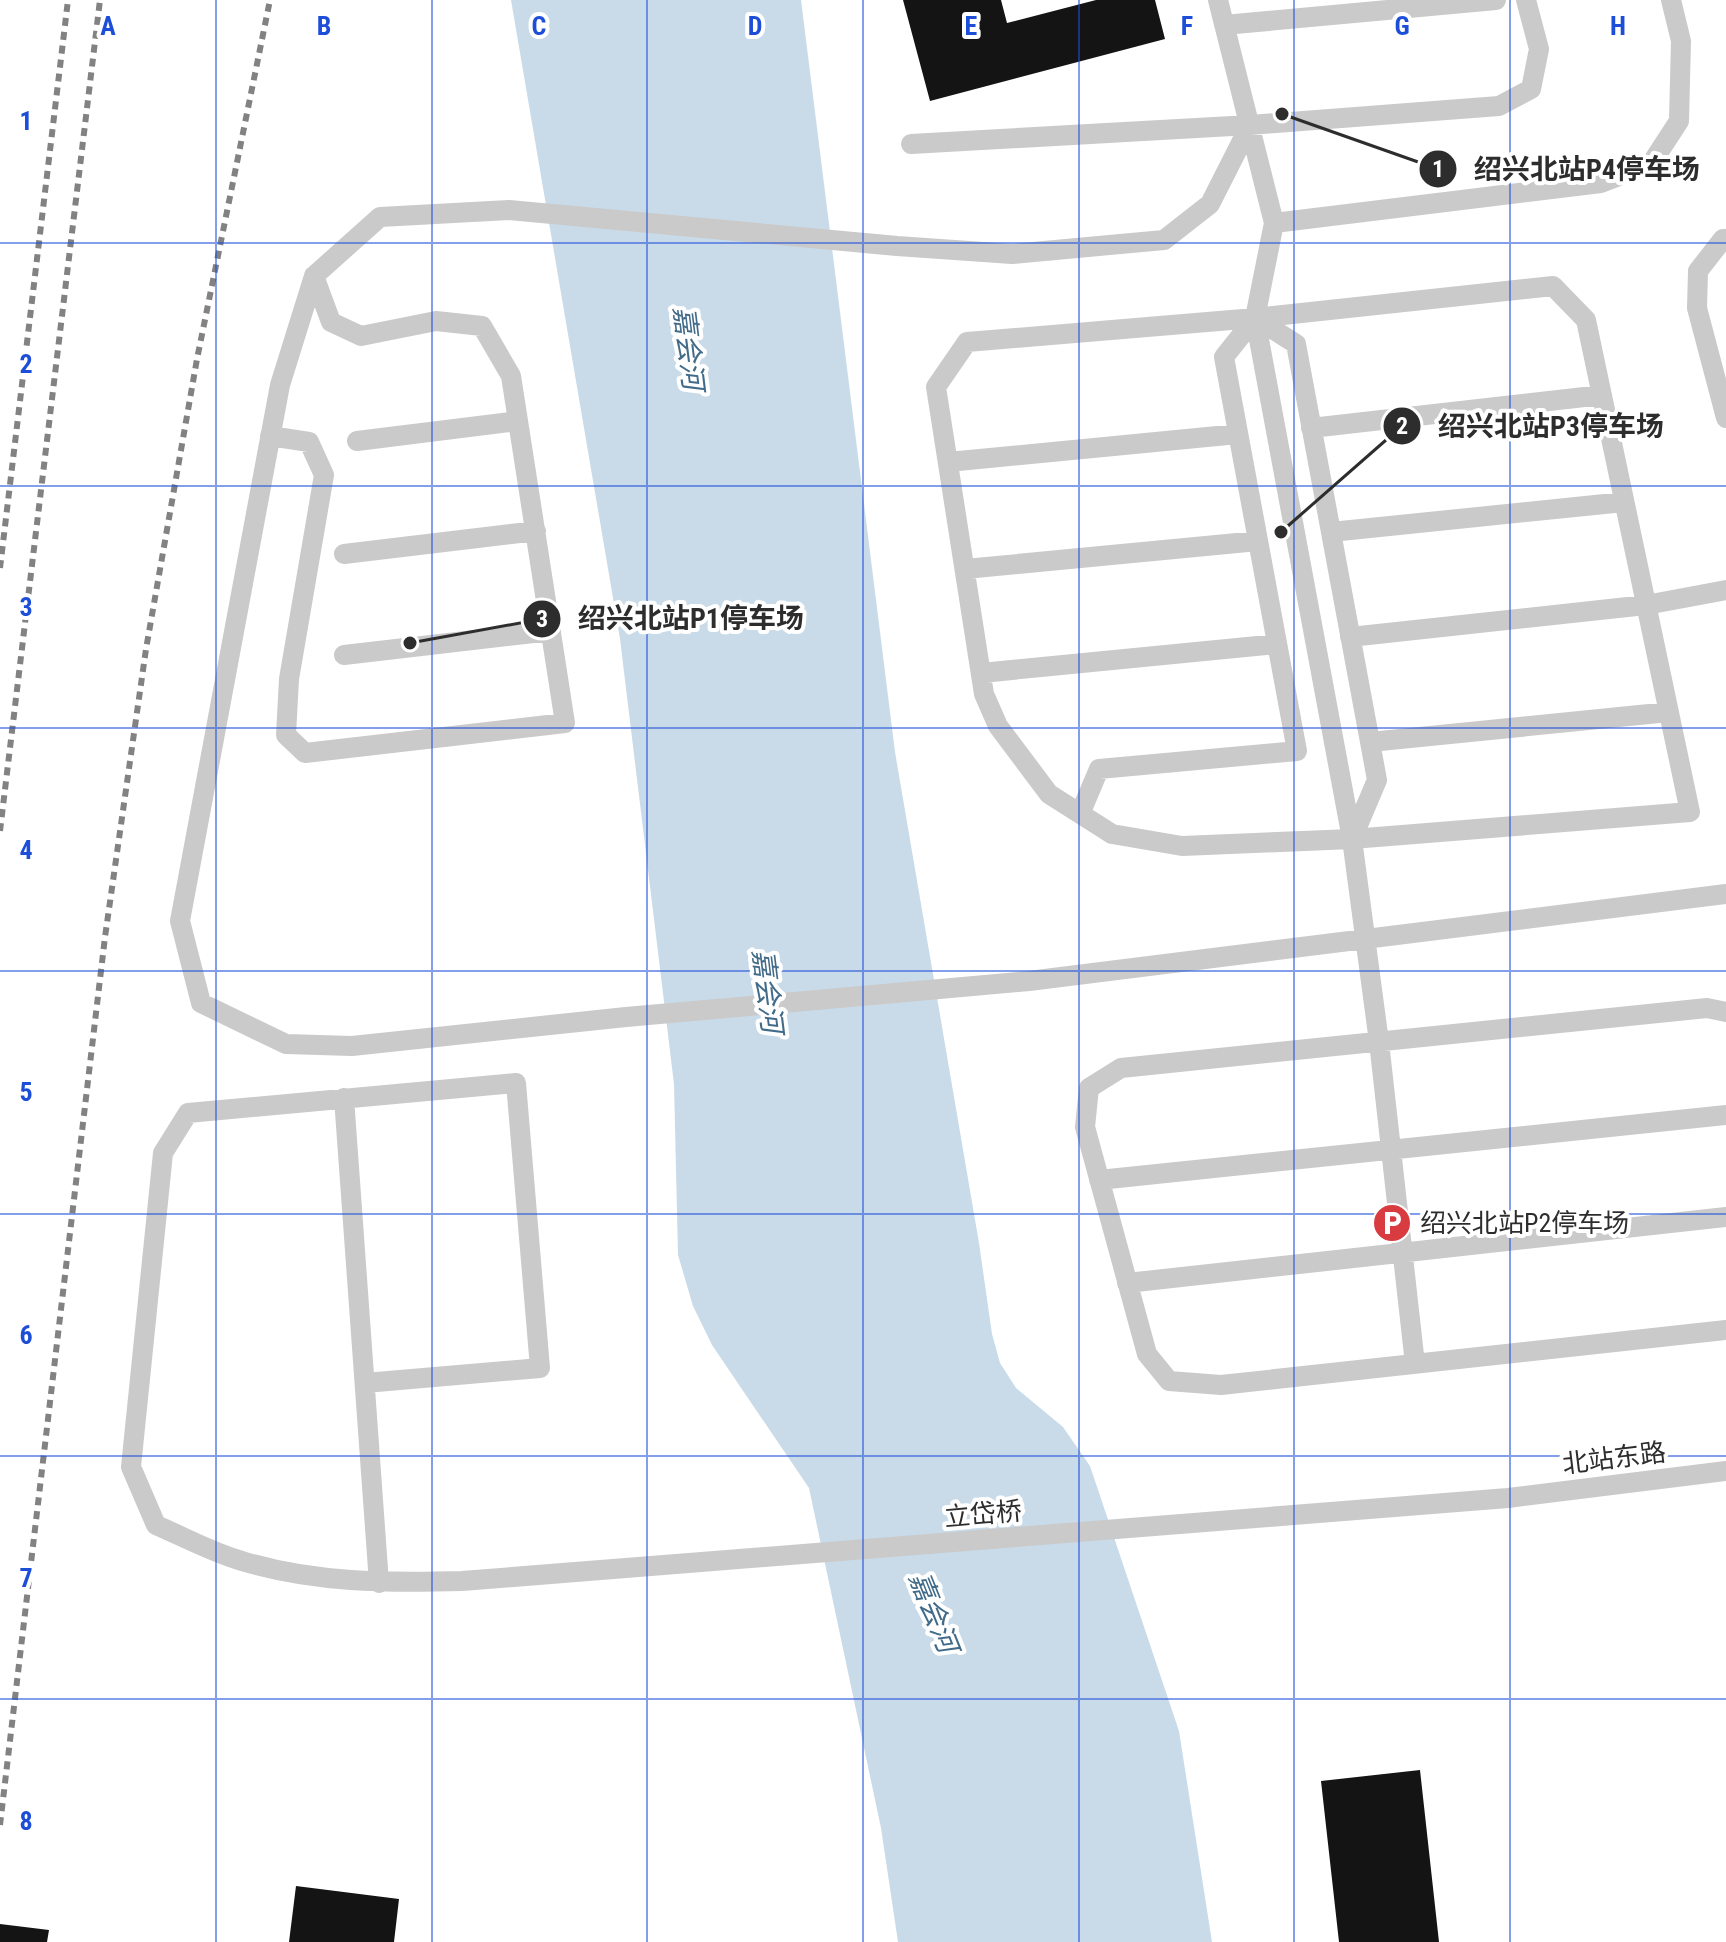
<svg xmlns="http://www.w3.org/2000/svg" width="1726" height="1942" font-family="'Roboto Condensed','Noto Sans SC',sans-serif">
	<style>
		.water { fill: #c9dbe9 }
		.building { fill: #141414 }
		.lines { fill: none; stroke-linecap: round; stroke-linejoin: round }
		.service { stroke: #cacaca; stroke-width: 20 }
		.rail { stroke: #828282; stroke-width: 6; stroke-dasharray: 8 6; stroke-linecap: butt }
		.grid { fill: none; stroke: #1d4ed8; stroke-width: 2; stroke-opacity: 0.55 }
		.labels { text-anchor: middle; stroke-width: 8; stroke-linejoin: round; paint-order: stroke }
		.poi-label { font-size: 26px; fill: #2d2d2d; stroke: #fff; text-anchor: start }
		.street-label { font-size: 26px; fill: #2d2d2d; stroke: #fff }
		.water-label { font-size: 28px; font-style: italic; fill: #416b89; stroke: #fff }
		.grid-label { font-size: 26px; text-anchor: middle; font-weight: bold; fill: #1d4ed8; stroke: #fff; stroke-width: 8; stroke-linejoin: round; paint-order: stroke }
		.leader { fill: none; stroke: #2d2d2d; stroke-width: 3 }
		.callout-dot { fill: #2d2d2d; stroke: #fff; stroke-width: 3 }
		.mark-label { font-size: 24px; text-anchor: middle; font-weight: bold; fill: #fff }
		.callout-label { font-size: 28px; text-anchor: middle; font-weight: bold; fill: #2d2d2d; stroke: #fff; stroke-width: 8; stroke-linejoin: round; paint-order: stroke }
	</style>
	<rect width="100%" height="100%" fill="#fff"/>
	<path class="water" d="M511 0H801L895 752 979 1243 992 1334 1000 1363 1016 1388 1063 1427 1090 1466 1179 1731 1212 1942H898L881 1828 809 1488 712 1345 693 1306 678 1255 674 1084 620 639Z"/>
	<path class="building" d="M903 0H1001L1007 23 1096 0H1155L1165 39 930 101Z
		M1420 1770 1439 1942H1339L1321 1781Z
		M296 1886 399 1899 394 1942H289Z
		M0 1924 49 1930 47 1942H0Z"/>
	<g class="lines">
		<path class="service" d="M1218 0 1274 223 1255 318 1352 839 1379 1042 1415 1364
			M1224 25 1496 0
			M1250 125 1210 204 1164 240 1012 254 897 246 509 210 380 217 314 276 280 385 180 921 201 1003 286 1044 352 1046 626 1017 1029 981 1726 894
			M911 144 1250 125 1499 106 1531 89 1539 49 1526 0
			M1274 223 1601 183 1651 164 1679 121 1681 41 1671 0
			M1726 239H1723L1698 271 1697 308 1726 418
			M1553 286 1586 320 1690 812 1352 839 1182 846 1112 834 1049 794 998 726 984 694 936 387 967 342 1255 318Z
			M1311 428 1602 395
			M270 436 309 442 324 475 289 679 286 735 305 753 565 723 511 376 482 326 436 321 361 336 331 322 314 276
			M357 441 518 421
			M948 462 1238 434
			M1331 532 1624 502
			M344 554 536 531
			M965 569 1258 541
			M1350 637 1646 605 1726 590
			M344 655 551 631
			M981 673 1277 644
			M1370 742 1669 712
			M1080 814 1099 769 1297 751 1224 357 1255 318 1296 344 1370 742 1377 780 1352 839
			M1726 1012 1707 1008 1121 1068 1089 1088 1085 1127 1147 1354 1169 1381 1221 1385 1726 1330
			M344 1098 379 1583
			M1099 1180 1726 1115
			M1127 1283 1726 1217
			M365 1383 540 1368 516 1083 188 1113 163 1153 131 1467 156 1525C184 1537 213 1553 242 1561 314 1583 387 1583 462 1581L1508 1498 1726 1471"/>
		<path class="rail" d="M0 568 68 0
			M0 831 100 0
			M0 1825 105 937 146 649 197 359 270 0"/>
	</g>
	<path class="grid" d="M216 0V1942M432 0V1942M647 0V1942M863 0V1942M1079 0V1942M1294 0V1942M1510 0V1942M0 243H1726M0 486H1726M0 728H1726M0 971H1726M0 1214H1726M0 1456H1726M0 1699H1726"/>
	<defs>
		<symbol id="parking-disc" viewBox="-11 -11 22 22"><circle r="9.5" fill="#d83c41" stroke="#fff"/><path d="M-3.5-5.5H1a3.5 3.5 0 0 1 0 7H-1V5.5H-3.5ZM-1-3.4V-.6H.8a1.4 1.4 0 0 0 0-2.8Z" fill="#fff"/></symbol>
	</defs>
	<g fill-rule="evenodd">
		<use href="#parking-disc" x="1370" y="1201" width="44" height="44"/>
	</g>
	<g class="labels">
		<g class="poi-label">
			<text x="1420" y="1232">绍兴北站P2停车场</text>
		</g>
		<g class="street-label">
			<text transform="translate(1614 1458) rotate(-7)" y="9">北站东路</text>
			<text transform="translate(983 1514) rotate(-5)" y="9">立岱桥</text>
		</g>
		<g class="water-label">
			<text transform="translate(689 348) rotate(83)" y="10">嘉会河</text>
			<text transform="translate(768 991) rotate(83)" y="10">嘉会河</text>
			<text transform="translate(934 1612) rotate(68)" y="10">嘉会河</text>
		</g>
	</g>
	<g class="grid-label">
		<text x="108" y="35">A</text>
		<text x="324" y="35">B</text>
		<text x="539" y="35">C</text>
		<text x="755" y="35">D</text>
		<text x="971" y="35">E</text>
		<text x="1187" y="35">F</text>
		<text x="1402" y="35">G</text>
		<text x="1618" y="35">H</text>
		<text x="26" y="130">1</text>
		<text x="26" y="373">2</text>
		<text x="26" y="616">3</text>
		<text x="26" y="859">4</text>
		<text x="26" y="1101">5</text>
		<text x="26" y="1344">6</text>
		<text x="26" y="1587">7</text>
		<text x="26" y="1830">8</text>
	</g>
	<path class="leader" d="M1282 114L1438 169M1281 532L1402 426M410 643L542 619"/>
	<g class="callout-dot">
		<circle cx="1282" cy="114" r="8"/>
		<circle cx="1281" cy="532" r="8"/>
		<circle cx="410" cy="643" r="8"/>
		<circle cx="1438" cy="169" r="20"/>
		<circle cx="1402" cy="426" r="20"/>
		<circle cx="542" cy="619" r="20"/>
	</g>
	<g class="mark-label">
		<text x="1438" y="177">1</text>
		<text x="1402" y="434">2</text>
		<text x="542" y="627">3</text>
	</g>
	<g class="callout-label">
		<text x="1587" y="179">绍兴北站P4停车场</text>
		<text x="1551" y="436">绍兴北站P3停车场</text>
		<text x="691" y="628">绍兴北站P1停车场</text>
	</g>
</svg>
